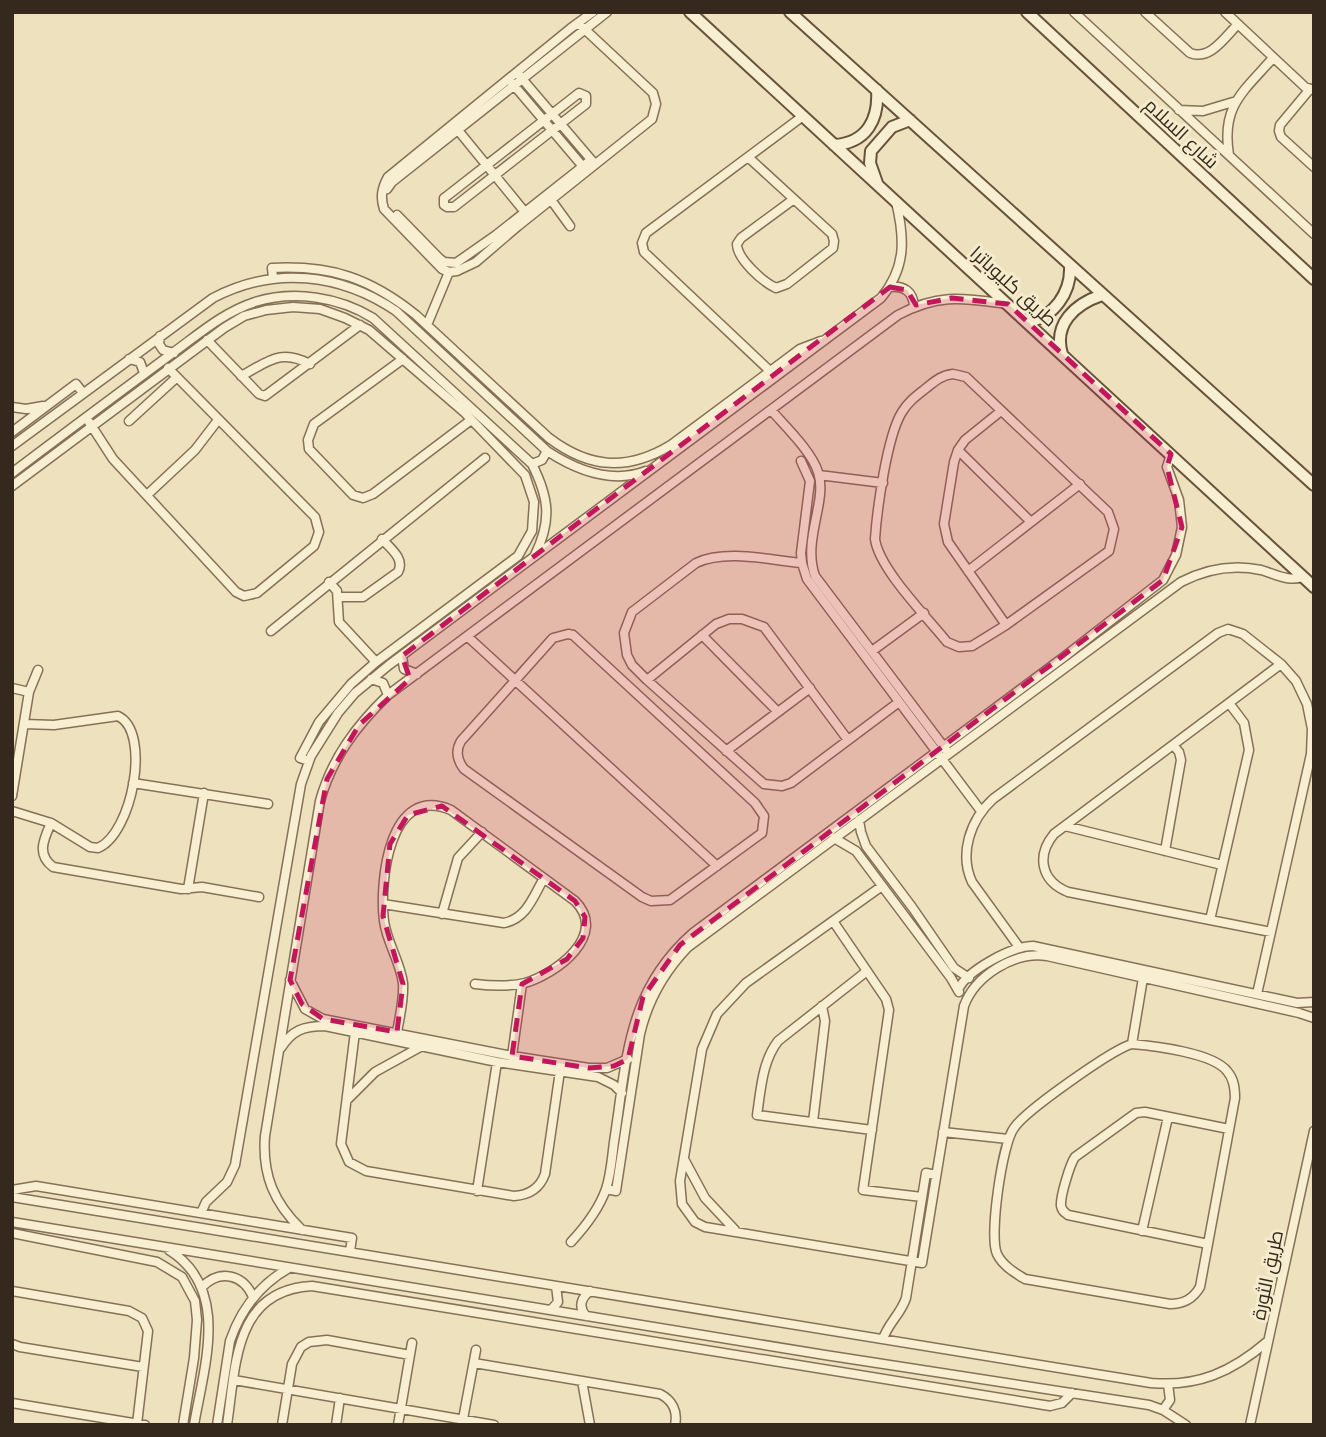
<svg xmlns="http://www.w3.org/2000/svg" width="1326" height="1437" font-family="'PT Serif',Cairo,serif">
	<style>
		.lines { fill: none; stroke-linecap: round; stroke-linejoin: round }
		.minor-casing { stroke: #857157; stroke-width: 11 }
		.secondary-casing { stroke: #67523b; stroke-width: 14 }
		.minor { stroke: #f8eed1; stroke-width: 8 }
		.secondary { stroke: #f8eed1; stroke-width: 10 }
		.marked { fill: #c2185b; fill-opacity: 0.2; stroke: #c2185b; stroke-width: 5; stroke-dasharray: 14 9; stroke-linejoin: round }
		.labels { text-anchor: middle; stroke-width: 6; stroke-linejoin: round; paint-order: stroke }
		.street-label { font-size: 19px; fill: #34291c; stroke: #f5ebcd }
	</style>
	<rect width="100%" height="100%" fill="#ede1be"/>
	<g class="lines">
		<defs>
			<path id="minor" d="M1074 12 1314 234
				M1145 12 1190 53C1210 61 1225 37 1238 24
				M1225 12 1305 87 1314 90
				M578 23 653 93 656 104 652 119 518 226 476 262 457 271 449 272 442 269 384 209C380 197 382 188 388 177L571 28 593 12
				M518 74 594 163
				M512 83 585 169
				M1310 89 1280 125 1279 131 1281 137 1314 167
				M579 93 586 96V104L454 207H447L444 205V198L447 196Z
				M1179 110 1203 111 1233 102
				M457 129 524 211
				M1229 155C1221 106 1243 92 1273 58
				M748 157 832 234 834 241 833 248 787 284 776 288C763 282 737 259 737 244L741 238 794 199
				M387 189 392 182 607 12
				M549 197 570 226
				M397 215 440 259 444 262 456 263 496 235 591 160
				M273 278 272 268C331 265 370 278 416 315L549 438C590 469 628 471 671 445L800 349 821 341
				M890 287C904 285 913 292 914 306
				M427 325 449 272
				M160 336 159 344 163 350 174 353
				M207 340 259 394 265 396 360 325
				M129 359 140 362 144 373
				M403 359 314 424 308 440 309 449 353 495 363 498 373 494 471 420
				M770 371 644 252 642 243 646 233 803 116
				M953 374 966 377 1108 512 1114 529 1109 551 1006 625 972 646 959 647 947 642C927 617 879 569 875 539 877 510 887 436 902 412 908 402 916 396 925 389 934 382 941 375 953 374Z
				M241 376C268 362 280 348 310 364
				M12 407 26 409 43 406
				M771 410C785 426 812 452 818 472 828 501 802 539 815 576L947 751
				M1001 411 965 440 958 450 954 462 944 524 948 542 1006 625
				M129 421 176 378
				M89 422 113 459 236 592 244 596 257 593 314 546 319 532 315 517 168 368
				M12 432 76 384 83 393
				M12 446 213 298C274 266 340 273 396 311L547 451C576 470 612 484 646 471
				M958 450 1031 522
				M801 461 810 481 801 553 802 563 807 579 981 811
				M532 464 542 460 547 451
				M12 473C66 432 120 392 174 352 200 333 224 312 255 302 294 290 339 297 373 318L532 464C549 498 552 520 535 555
				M819 475 883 483
				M12 486 224 328 244 316 266 310 293 307 320 309 345 318 369 330 464 412 525 475 534 502 532 531 518 556 376 662 351 684 319 722 300 758 309 761
				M147 495 195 450 218 420
				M802 563C769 560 726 549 696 563L632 612 624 633 627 655 632 665 647 680 764 784 782 786 791 783 899 702
				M968 571 1080 484
				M329 582 337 591 339 622 376 662
				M338 597H363L398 572C405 559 391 549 382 539
				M271 631 485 458
				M568 634 573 635 755 803 764 816 762 833 670 900 651 901 642 897 464 769C457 760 455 751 461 741L553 638Z
				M702 635 778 712
				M467 636 717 866
				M872 651 924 613
				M402 656 404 669 417 674
				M371 679 383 683 388 695
				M647 680 716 624 729 619H742L764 627 848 740
				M12 688 29 692
				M726 751 810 688
				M133 783 268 804
				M12 796 29 692 38 670
				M12 811 51 823 90 847 98 848C132 834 152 732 118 716L54 725 24 724
				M859 820 861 832 866 846 912 907 954 968 969 978
				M51 823C44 839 36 854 53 867L181 889 202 887 259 897
				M1065 826 1222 865
				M834 838 856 851 951 978 959 992
				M1165 851 1181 760 1179 752 1173 745
				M882 886 746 983 717 1014 702 1049 680 1181 682 1204 695 1222 705 1227 922 1263 964 1006C975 976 1014 951 1047 956L1299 1013 1314 1018
				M188 889 204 793
				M383 904 504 923C527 918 533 897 544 878
				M442 914 458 858 482 832
				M1210 920 1249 750 1244 723 1229 703
				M833 921 886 999 889 1010 863 1190 922 1197
				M1271 932 1068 892C1041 881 1036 856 1054 834L1281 664
				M1019 947 972 882C959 854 970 820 993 799L1218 633 1228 629 1243 634 1281 664 1296 681 1307 704 1312 729 1311 754 1257 994
				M867 971 778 1041C762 1062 761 1089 757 1115L872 1130
				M290 980 305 1009 323 1019 512 1056 589 1068H607L628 1059
				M958 990C966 971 1012 946 1033 946L1297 1003 1314 1002
				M355 1032 341 1144 349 1162 366 1171 514 1196C530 1195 540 1188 545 1174L560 1071
				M397 1032C400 1016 404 999 403 983 400 961 387 943 384 921 379 882 389 783 451 810L575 901C609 935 556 974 525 983 508 987 492 986 475 984
				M1132 1044C1155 1046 1213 1053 1227 1071 1234 1079 1235 1088 1235 1098L1200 1287C1193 1299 1184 1304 1170 1304L1025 1279C1015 1273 1003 1266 997 1254 989 1236 1002 1144 1014 1128 1025 1111 1113 1049 1132 1044Z
				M1132 1044 1143 978
				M281 1048C292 1030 304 1026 325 1026L497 1062 598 1077 614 1085 622 1093
				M512 1056 522 984
				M347 1100 375 1072 422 1046
				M813 1122 825 1021 822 1006
				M943 1132 1008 1139
				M684 1159 705 1198 735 1230
				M606 1189 616 1191 640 1034C648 1000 664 972 688 947L1181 582C1206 569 1233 564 1261 570 1275 574 1288 582 1303 577
				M12 1190 36 1186 352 1238 350 1251
				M477 1191 497 1062
				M12 1197 1151 1383C1198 1387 1232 1372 1268 1341
				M201 1213 206 1202 227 1182 235 1165 301 784 311 756 338 713 355 693 389 665 881 298C906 268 905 239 896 202
				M12 1222 825 1355 1149 1405 1163 1410 1186 1425
				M302 1230C274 1203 262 1175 265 1136L320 801C332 758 356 726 388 695L898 315C939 293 963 298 1008 304
				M1142 1231 1168 1117
				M12 1233 157 1262 182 1277 195 1301 197 1320 194 1358 183 1425
				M571 1242C585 1227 599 1209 606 1189 611 1174 612 1157 614 1142 627 1060 626 992 693 933L1064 657 1163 580 1176 555 1182 527 1179 500 1167 467 1171 454
				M1208 1244 1068 1215C1064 1212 1062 1211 1061 1206 1060 1197 1070 1164 1075 1157L1136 1113 1145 1112 1229 1129
				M169 1250C231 1289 204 1366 194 1425
				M202 1287C220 1269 243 1274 253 1297
				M12 1291 129 1311 142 1318 148 1331 137 1424
				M551 1310 558 1302 556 1286
				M586 1316C578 1307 581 1298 590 1291
				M883 1339C888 1323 901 1314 906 1298L926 1173 936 1175
				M12 1344 20 1347 143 1367
				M474 1363 660 1394C672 1400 678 1411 675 1425
				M234 1380 494 1425
				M582 1381 590 1425
				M12 1403 145 1425
				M1163 1410 1170 1400 1168 1384
				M463 1419 476 1350
				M217 1425 230 1341C241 1309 259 1285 289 1268
				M227 1425C236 1365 234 1290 312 1286L1050 1406 1062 1403 1072 1393
				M282 1425 292 1364 301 1347 309 1342 327 1340 410 1355
				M336 1425 340 1398
				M398 1425 412 1343
				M1250 1425 1314 1131"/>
			<path id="secondary" d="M690 12 1314 587
				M790 12 1314 485
				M1027 12 1314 279
				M834 145C867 143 879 119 877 90
				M877 183 870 163 871 151 892 127 910 120
				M1027 322C1054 318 1071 292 1070 267
				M1062 354C1053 324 1075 304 1102 295"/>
		</defs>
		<use href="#minor" class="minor-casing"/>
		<use href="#secondary" class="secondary-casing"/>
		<use href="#minor" class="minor"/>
		<use href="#secondary" class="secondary"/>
	</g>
	<path class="marked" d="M890 287 907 290 916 305 952 298 1008 304 1171 454 1167 467 1182 527 1163 580 680 945 643 997 628 1059 614 1066 589 1068 512 1056 522 984 567 959 583 938 585 917 575 901 442 806 408 815 390 844 383 916 403 984 397 1032 323 1019 302 1004 290 980 327 779 359 725 410 679 402 656Z"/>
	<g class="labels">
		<g class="street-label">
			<text transform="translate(1182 133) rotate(43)" y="7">شارع السلام</text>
			<text transform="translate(1014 286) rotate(42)" y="7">طريق كليوباترا</text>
			<text transform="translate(1267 1275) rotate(-78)" y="7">طريق الثورة</text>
		</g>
	</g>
	<rect width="1326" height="1437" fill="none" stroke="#34291c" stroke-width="28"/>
</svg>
